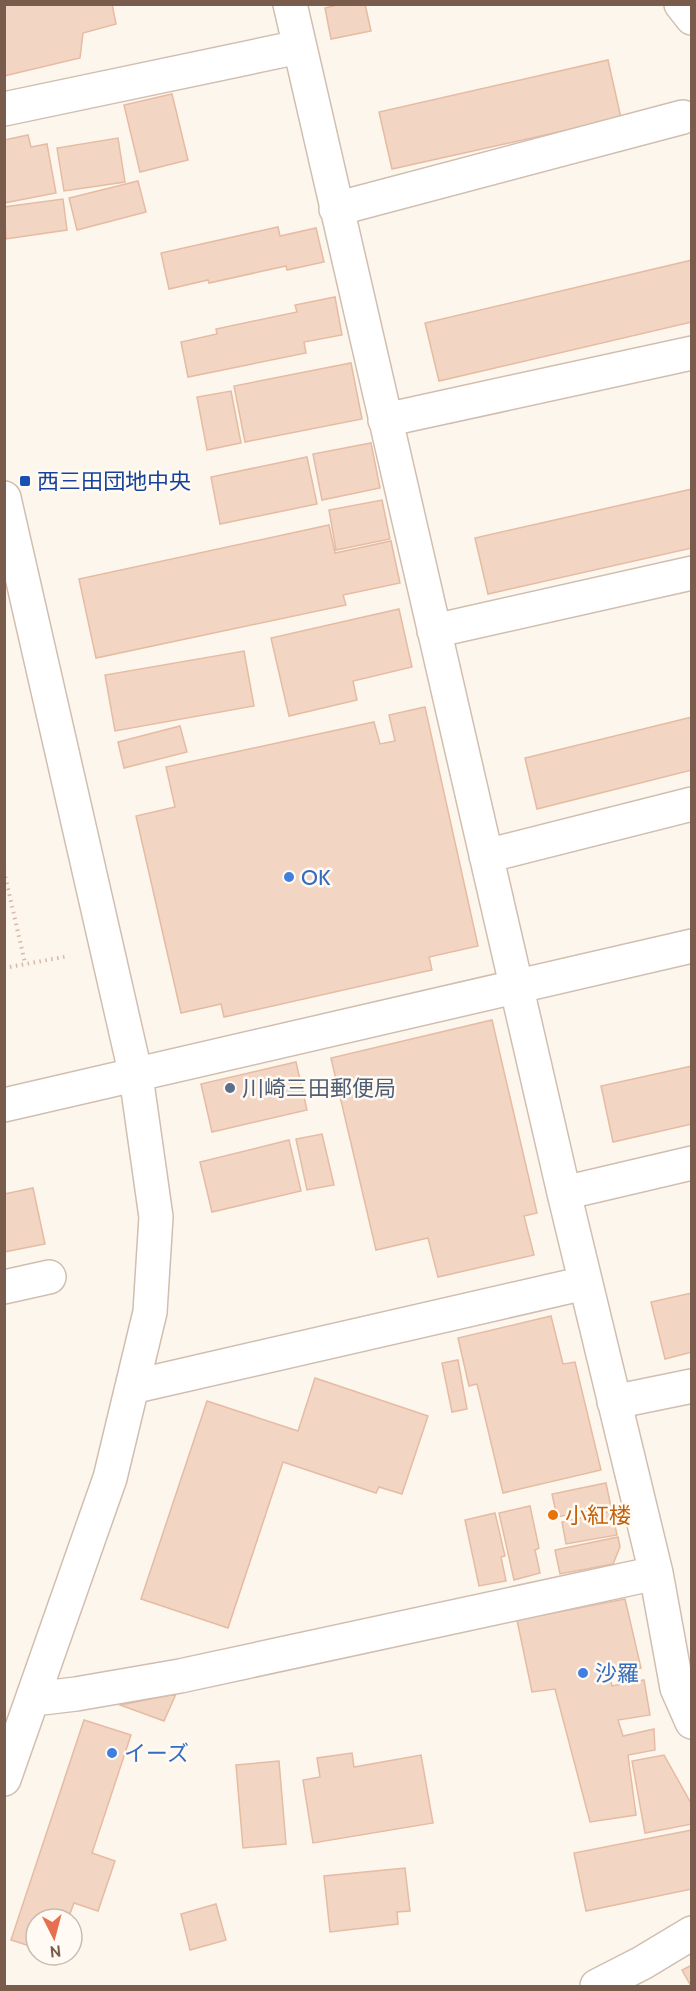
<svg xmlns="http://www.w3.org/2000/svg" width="696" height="1991" font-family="Cabin,'Noto Sans JP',sans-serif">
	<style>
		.building { fill: #f3d5c3; stroke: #e6bba3; stroke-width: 1.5 }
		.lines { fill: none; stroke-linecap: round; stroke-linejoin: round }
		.minor-casing { stroke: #d1beb0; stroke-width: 36 }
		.path { stroke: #d9b8a5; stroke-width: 4; stroke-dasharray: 1.5 4.5; stroke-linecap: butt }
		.minor { stroke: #fff; stroke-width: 33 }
		.transit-dot { fill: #1a4fb4; stroke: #fffaf3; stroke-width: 2 }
		.shop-dot { fill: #3f7fe0; stroke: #fffaf3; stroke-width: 2 }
		.service-dot { fill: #5c6f8a; stroke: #fffaf3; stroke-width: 2 }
		.food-dot { fill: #e8710a; stroke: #fffaf3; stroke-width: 2 }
		.labels { text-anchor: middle; stroke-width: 5; stroke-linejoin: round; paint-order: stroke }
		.transit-label { font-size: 22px; fill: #164399; stroke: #fffaf3; text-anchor: start }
		.shop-label { font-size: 22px; fill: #366cbe; stroke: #fffaf3; text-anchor: start }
		.service-label { font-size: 22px; fill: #4e5e75; stroke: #fffaf3; text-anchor: start }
		.food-label { font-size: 22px; fill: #c56008; stroke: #fffaf3; text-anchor: start }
	</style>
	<rect width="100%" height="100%" fill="#fdf6ec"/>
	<path class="building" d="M4 4H112L116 24 83 33 80 58 4 76Z
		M341 4H365L371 31 331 39 325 8Z
		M608 60 621 118 392 169 379 112Z
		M172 94 188 160 140 172 124 105Z
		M28 135 31 147 47 144 56 193 4 203V140Z
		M118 138 125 182 64 191 57 148Z
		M138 181 146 212 77 230 69 198Z
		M63 199 67 230 6 239 4 207Z
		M278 227 280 236 316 228 324 262 287 270 286 266 209 283 208 280 169 289 161 253Z
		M692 260V322L439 381 425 323Z
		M335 297 342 335 304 342 306 353 188 377 181 342 217 334 216 329 297 312 295 305Z
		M351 363 362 419 245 442 234 386Z
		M231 391 241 443 207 450 197 397Z
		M371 443 380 488 322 500 313 454Z
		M307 457 317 504 220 524 211 477Z
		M692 489V548L488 594 475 538Z
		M382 500 390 539 336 550 329 510Z
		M329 525 335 553 391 541 400 583 343 595 346 605 96 658 79 579Z
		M399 609 412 667 353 681 357 700 289 716 271 638Z
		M244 651 254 706 115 731 105 675Z
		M425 707 478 946 429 957 432 970 224 1017 221 1004 181 1013 136 816 175 807 166 767 374 722 380 744 395 741 389 715Z
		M692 717V770L537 809 525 758Z
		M180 726 187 752 124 768 118 742Z
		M492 1020 537 1213 524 1216 534 1255 438 1277 428 1238 376 1250 331 1058Z
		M296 1062 307 1110 212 1132 201 1084Z
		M692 1066V1124L613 1142 601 1086Z
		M322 1134 334 1185 307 1190 296 1139Z
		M289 1140 301 1191 212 1212 200 1162Z
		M33 1188 45 1244 4 1252V1194Z
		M692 1293V1352L665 1359 651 1302Z
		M551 1316 563 1364 575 1362 601 1470 503 1493 477 1384 469 1386 458 1338Z
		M458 1360 467 1409 452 1412 442 1363Z
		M315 1378 428 1416 402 1494 379 1487 376 1493 283 1462 228 1628 141 1599 207 1401 298 1431Z
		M606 1483 611 1507 557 1517 552 1494Z
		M530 1506 539 1548 535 1550 540 1573 514 1580 499 1513Z
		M612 1511 617 1535 566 1544 562 1522Z
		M495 1513 505 1556 501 1557 506 1581 479 1586 465 1520Z
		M618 1537 620 1547 613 1564 560 1574 555 1550Z
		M625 1599 641 1668 609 1672 612 1686 644 1680 650 1715 618 1720 623 1736 654 1729 655 1750 628 1755 636 1815 590 1822 555 1689 532 1692 517 1620Z
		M176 1694 164 1721 120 1705Z
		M84 1720 131 1735 92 1853 115 1861 98 1911 74 1903 68 1919H36V1948L11 1940Z
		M352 1753 354 1767 421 1755 433 1823 313 1843 303 1780 320 1777 317 1758Z
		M664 1755 692 1805V1824L645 1833 632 1761Z
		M279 1761 286 1844 243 1848 236 1765Z
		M692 1830V1889L586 1911 574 1853Z
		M405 1868 410 1911 397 1912 398 1924 330 1932 324 1876Z
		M216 1904 226 1940 190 1950 181 1914Z
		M692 1965V1986H691L682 1970Z"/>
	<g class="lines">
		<defs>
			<path id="minor" d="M290 4 564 1193 656 1573 677 1688 692 1722
				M681 4 692 18
				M4 109 299 47
				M336 209 683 117
				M385 420 692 353
				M4 498 136 1076 156 1217 150 1312 110 1478 4 1779
				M434 631 692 573
				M486 856 692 804
				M4 1105 692 946
				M564 1193 692 1163
				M4 1287 49 1277
				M132 1387 585 1283
				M614 1402 692 1386
				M34 1699 76 1694 180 1676 656 1573
				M597 1986 642 1963 692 1933"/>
		</defs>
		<use href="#minor" class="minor-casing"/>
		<path class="path" d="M4 871 25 963
			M4 968 69 956"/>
		<use href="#minor" class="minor"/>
	</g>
	<rect class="transit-dot" x="19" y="475" width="12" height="12" rx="3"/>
	<g class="shop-dot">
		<circle cx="289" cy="877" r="6"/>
		<circle cx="583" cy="1673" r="6"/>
		<circle cx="112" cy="1753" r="6"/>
	</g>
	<circle class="service-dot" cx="230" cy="1088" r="6"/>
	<circle class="food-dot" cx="553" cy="1515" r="6"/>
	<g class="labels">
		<g class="transit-label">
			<text x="37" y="489">西三田団地中央</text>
		</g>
		<g class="shop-label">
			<text x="301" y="885">OK</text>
			<text x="595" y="1681">沙羅</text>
			<text x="124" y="1761">イーズ</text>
		</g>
		<g class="service-label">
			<text x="242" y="1096">川崎三田郵便局</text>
		</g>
		<g class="food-label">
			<text x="565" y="1523">小紅楼</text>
		</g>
	</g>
	<rect width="696" height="1991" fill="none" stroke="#7a5c4d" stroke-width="12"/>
	<g transform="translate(54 1937) rotate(174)"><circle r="28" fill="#fffaf3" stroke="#cabbb1" stroke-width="1.5"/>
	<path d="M0-4.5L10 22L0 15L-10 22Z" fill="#e76f51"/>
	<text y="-9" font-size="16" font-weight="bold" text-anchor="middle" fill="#7a5c4d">N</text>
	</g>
</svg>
